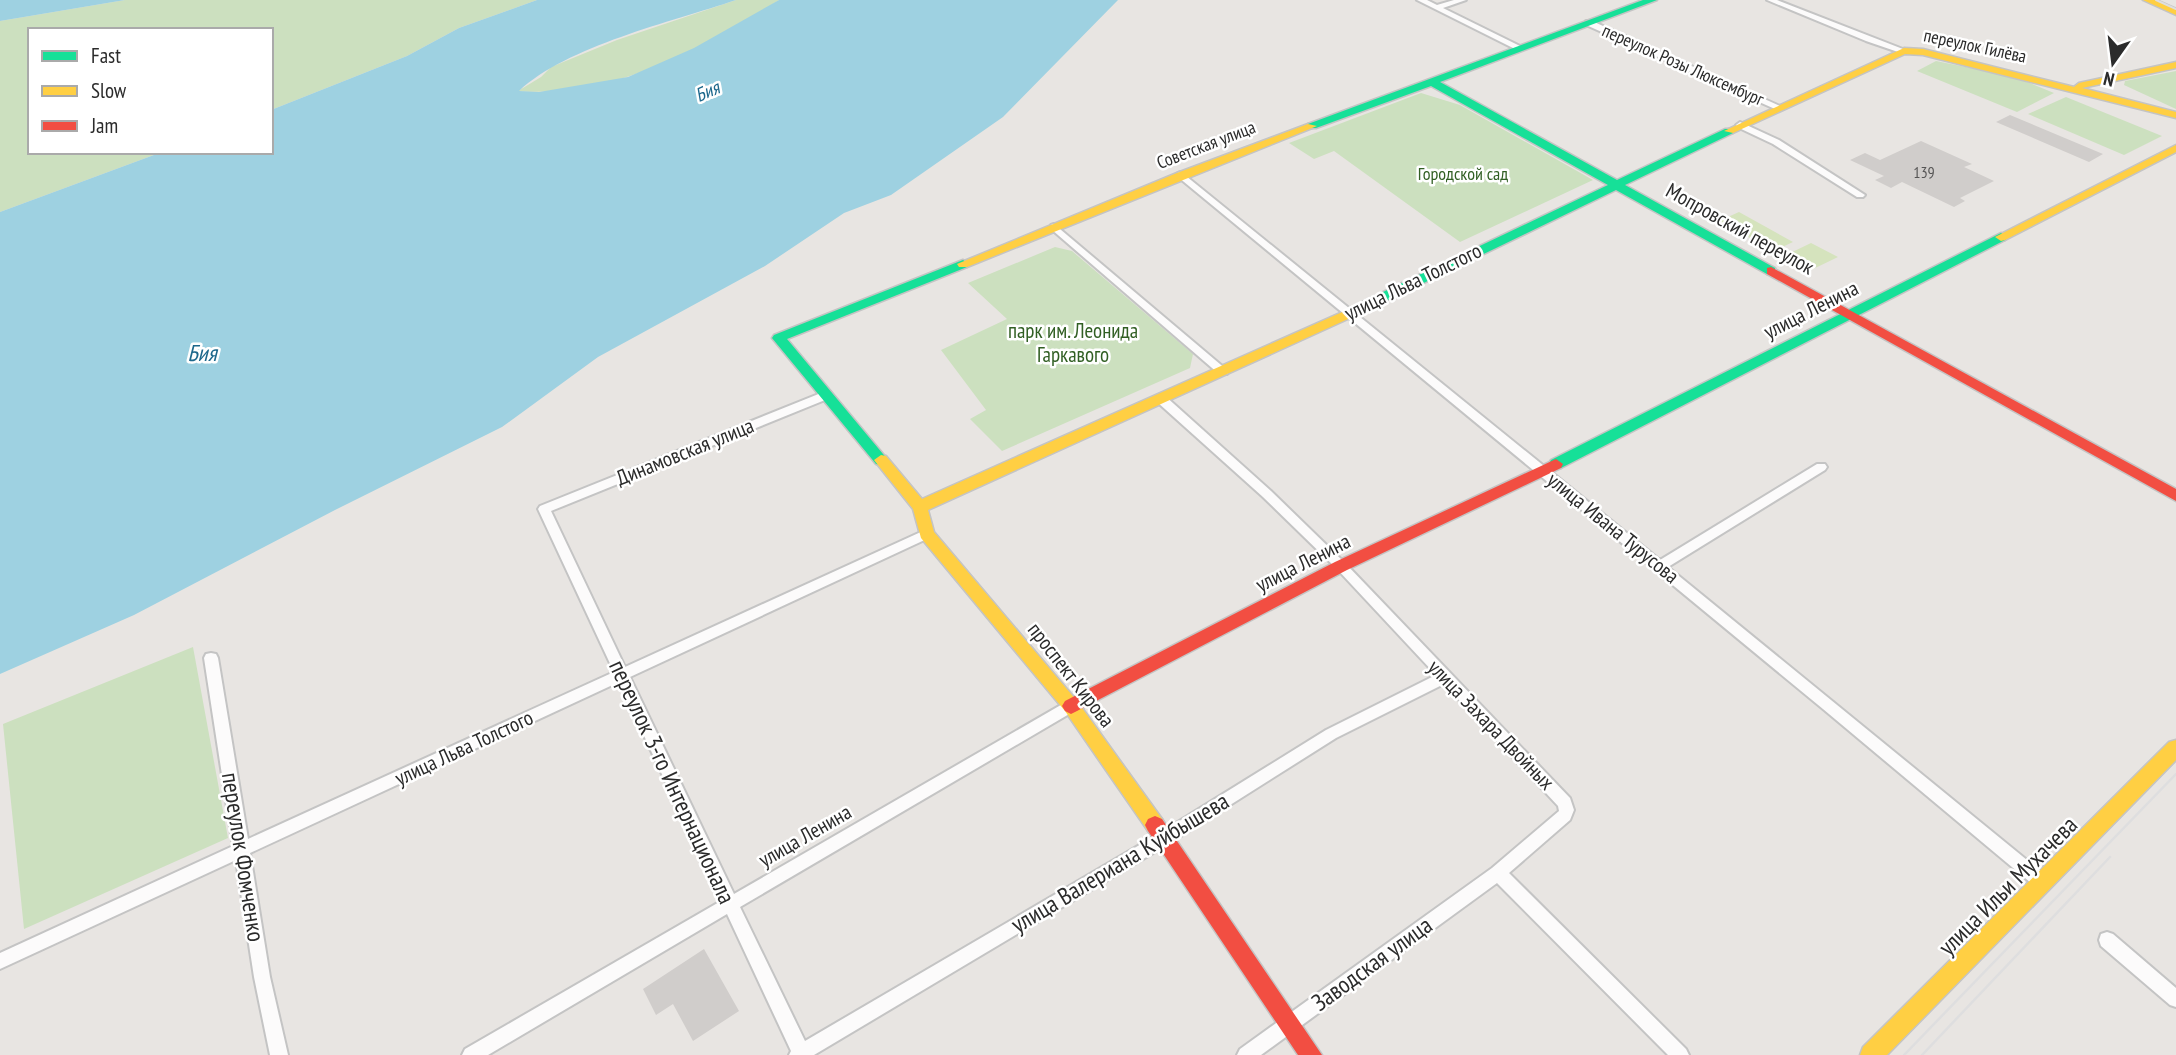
<svg xmlns="http://www.w3.org/2000/svg" width="2176" height="1055" font-family="'PT Sans Narrow',sans-serif">
	<style>
		.green { fill: #cce0bf }
		.pitch { fill: #d5e3bd }
		.water { fill: #9ed1e1 }
		.building { fill: #d0cdcb }
		.lines { fill: none; stroke-linecap: round; stroke-linejoin: round }
		.street-casing { stroke: #c4c4c4; stroke-width: 4 }
		.fast-casing { stroke: #c4c4c4; stroke-width: 3 }
		.slow-casing { stroke: #c4c4c4; stroke-width: 3 }
		.jam-casing { stroke: #c4c4c4; stroke-width: 3 }
		.street { fill: #fcfbfb; fill-rule: evenodd }
		.fast { fill: #16e098; fill-rule: evenodd }
		.slow { fill: #ffcf43; fill-rule: evenodd }
		.jam { fill: #f24e42; fill-rule: evenodd }
		.tram-far1 { stroke: #dededf; stroke-width: 2 }
		.tram { stroke: #dededf; stroke-width: 2.5 }
		.labels { text-anchor: middle; stroke-width: 5; stroke-linejoin: round; paint-order: stroke }
		.far-number-label { font-size: 16px; fill: #555454 }
		.far-street-label { font-size: 18px; fill: #2b2b2b; stroke: #fff }
		.far-park-label { font-size: 18px; fill: #315f23; stroke: #fff }
		.far-water-label { font-size: 19px; font-style: italic; fill: #1d688c; stroke: #fff }
		.street-label { font-size: 21px; fill: #2b2b2b; stroke: #fff }
		.park-label { font-size: 21px; fill: #315f23; stroke: #fff }
		.water-label { font-size: 23px; font-style: italic; fill: #1d688c; stroke: #fff }
		.near-street-label { font-size: 24px; fill: #2b2b2b; stroke: #fff }
	</style>
	<rect width="100%" height="100%" fill="#e8e5e2"/>
	<path class="green" d="M125 0H537L459 28 407 56 271 110V30H30V152H162L0 212V21Z
		M736 0H779C703 49 611 99 518 91L541 77 551 67 617 40Z
		M1936 61 2015 77 2054 93 2017 112 1917 71Z
		M2176 71V109L2124 85 2125 81Z
		M1421 93 1460 105 1593 180 1460 242 1334 151 1314 159 1289 143Z
		M2066 97 2162 136 2124 155 2028 114Z
		M1055 247 1072 251 1193 354 1190 368 1002 451 970 419 986 410 941 350 1007 319 968 283Z
		M193 647 228 838 24 929 3 724Z"/>
	<path class="pitch" d="M1739 212 1793 242 1774 251 1719 221Z
		M1811 243 1838 257 1809 271 1782 257Z"/>
	<path class="water" d="M0 0H125L0 21Z
		M537 0H736C671 22 567 46 519 91L539 92 628 77 694 48 779 0H1118L1003 117 891 195 844 213 765 266 598 357 502 427 335 510 134 615 0 674V212L162 152H271V110L407 56 459 28Z"/>
	<path class="building" d="M2010 115 2103 154 2089 162 1996 122Z
		M1921 141 1972 164 1964 167 1994 181 1960 198 1965 201 1954 207 1902 182 1891 188 1875 180 1884 176 1850 160 1865 153 1880 160Z
		M704 949 739 1011 693 1041 673 1004 656 1015 643 989Z"/>
	<g class="lines">
		<defs>
			<path id="street" d="M1417 0H1427L1437 5 1454 0H1466L1443 8 1524 48 1517 50Z
				M1767 0H1777L1908 51 1901 53 1866 41Z
				M1586 21H1592L1782 107 1775 109 1586 25Z
				M1740 122 1779 140 1865 195 1863 197H1857L1773 144 1737 127 1736 125Z
				M1181 172 1660 560 1817 464H1825L1827 467 1825 470 1668 567 2049 878 2051 883 2049 888 2043 890 2037 888 1823 709 1178 177V173Z
				M1054 224 1227 370 1228 372 1227 374H1219L1051 229V225Z
				M826 391 830 392 831 395 830 398 551 511 625 667 923 531H931L933 534 931 537 630 677 734 894 1066 702 1071 700 1076 702 1078 706 1076 710 740 907 805 1041 1160 833 1326 730 1436 675 1337 569 1263 497 1156 401 1155 398 1160 394 1164 395 1271 491 1345 563 1570 798 1574 810 1570 820 1509 873 1686 1049 1689 1055H1668L1497 883 1261 1055H1237L1240 1049 1492 868 1559 811 1558 806 1444 684 1336 738 1170 843 814 1055H789L791 1051 727 914 488 1055H462L465 1049 721 901 619 682 250 853 270 977 288 1055H270L254 977 236 860 0 969V953L233 846 204 658 206 654 211 653 216 654 218 658 248 839 614 672 538 509 540 506Z
				M2107 932 2113 934 2176 988V1007L2170 1005 2101 946 2099 940 2101 934Z"/>
			<path id="fast" d="M1643 0H1657L1440 82 1617 180 1725 129H1733V133L1625 185 1775 268V274H1767L1616 190 1372 308H1362V302L1608 185 1431 86 1316 128H1308V124Z
				M2001 233 2007 237 2005 240 1561 468H1551L1549 464 1551 460Z
				M963 260 969 264 967 267 787 339 888 460 881 465 876 464 772 338 774 335Z"/>
			<path id="slow" d="M2143 0H2156L2176 9V15Z
				M1904 48 1923 49 2074 87 2079 83 2176 62V68L2082 88 2176 112V118L1923 55 1905 54 1733 133 1724 131Z
				M1308 124 1317 126 967 267H959L957 264 1177 173Z
				M2176 145V152L2005 240 2001 241 1995 237Z
				M1367 301 1373 305 1372 308 928 510 934 532 1077 701 1162 819 1165 825 1162 831 1155 834 1148 831 1065 711 921 538 913 509 874 460 881 455 886 456 922 499Z
				M2176 740V760L1887 1055H1860L1863 1047 2169 742Z"/>
			<path id="jam" d="M1771 267 2176 489V501L1767 274V268Z
				M1556 459 1563 464 1561 468 1347 570 1077 711 1071 714 1065 711 1062 706 1065 701 1335 562Z
				M1155 816 1162 819 1322 1055H1298L1148 831 1145 825 1148 819Z"/>
		</defs>
		<use href="#street" class="street-casing"/>
		<use href="#fast" class="fast-casing"/>
		<use href="#slow" class="slow-casing"/>
		<use href="#jam" class="jam-casing"/>
		<use href="#street" class="street"/>
		<use href="#fast" class="fast"/>
		<use href="#slow" class="slow"/>
		<use href="#jam" class="jam"/>
		<path class="tram-far1" d="M2156 0 2176 9"/>
		<path class="tram" d="M1904 1055 2176 774
			M1922 1055 2110 857"/>
	</g>
	<g class="labels">
		<g class="far-number-label">
			<text x="1924" y="178">139</text>
		</g>
		<g class="far-street-label">
			<text transform="translate(1975 46) rotate(12)" y="6">переулок Гилёва</text>
			<text transform="translate(1683 65) rotate(24)" y="6">переулок Розы Люксембург</text>
			<text transform="translate(1206 145) rotate(-21)" y="6">Советская улица</text>
		</g>
		<g class="far-park-label">
			<text x="1463" y="180">Городской сад</text>
		</g>
		<g class="far-water-label">
			<text transform="translate(707 91) rotate(-24)" y="7">Бия</text>
		</g>
		<g class="street-label">
			<text transform="translate(1740 229) rotate(29)" y="7">Мопровский переулок</text>
			<text transform="translate(1413 282) rotate(-26)" y="7">улица Льва Толстого</text>
			<text transform="translate(1811 310) rotate(-27)" y="7">улица Ленина</text>
			<text transform="translate(685 452) rotate(-22)" y="7">Динамовская улица</text>
			<text transform="translate(1613 528) rotate(39)" y="7">улица Ивана Турусова</text>
			<text transform="translate(1303 563) rotate(-27)" y="7">улица Ленина</text>
			<text transform="translate(1071 675) rotate(52)" y="7">проспект Кирова</text>
			<text transform="translate(1491 725) rotate(46)" y="7">улица Захара Двойных</text>
			<text transform="translate(464 748) rotate(-25)" y="7">улица Льва Толстого</text>
			<text transform="translate(805 836) rotate(-30)" y="7">улица Ленина</text>
		</g>
		<g class="park-label">
			<text x="1073" y="338">парк им. Леонида<tspan x="1073" dy="24">Гаркавого</tspan></text>
		</g>
		<g class="water-label">
			<text x="202" y="361">Бия</text>
		</g>
		<g class="near-street-label">
			<text transform="translate(672 782) rotate(65)" y="8">переулок 3-го Интернационала</text>
			<text transform="translate(243 857) rotate(81)" y="8">переулок Фомченко</text>
			<text transform="translate(1120 863) rotate(-31)" y="8">улица Валериана Куйбышева</text>
			<text transform="translate(2008 886) rotate(-45)" y="8">улица Ильи Мухачева</text>
			<text transform="translate(1372 964) rotate(-36)" y="8">Заводская улица</text>
		</g>
	</g>
	<rect x="28" y="28" width="245" height="126" fill="#ffffff" stroke="#aaaaaa" stroke-width="2"/>
	<rect x="42" y="51" width="35" height="10" fill="#16e098" stroke="#aaaaaa" stroke-width="2"/>
	<text x="91" y="63" font-size="21" fill="#2b2b2b">Fast</text>
	<rect x="42" y="86" width="35" height="10" fill="#ffcf43" stroke="#aaaaaa" stroke-width="2"/>
	<text x="91" y="98" font-size="21" fill="#2b2b2b">Slow</text>
	<rect x="42" y="121" width="35" height="10" fill="#f24e42" stroke="#aaaaaa" stroke-width="2"/>
	<text x="91" y="133" font-size="21" fill="#2b2b2b">Jam</text>
	<g transform="translate(2113 63) rotate(194)" stroke="#ffffff" stroke-width="5" paint-order="stroke">
	<path d="M0-5L12 26L0 18L-12 26Z" fill="#2b2b2b"/>
	<text y="-10" font-size="19" font-weight="bold" text-anchor="middle" fill="#2b2b2b">N</text>
	</g>
</svg>
